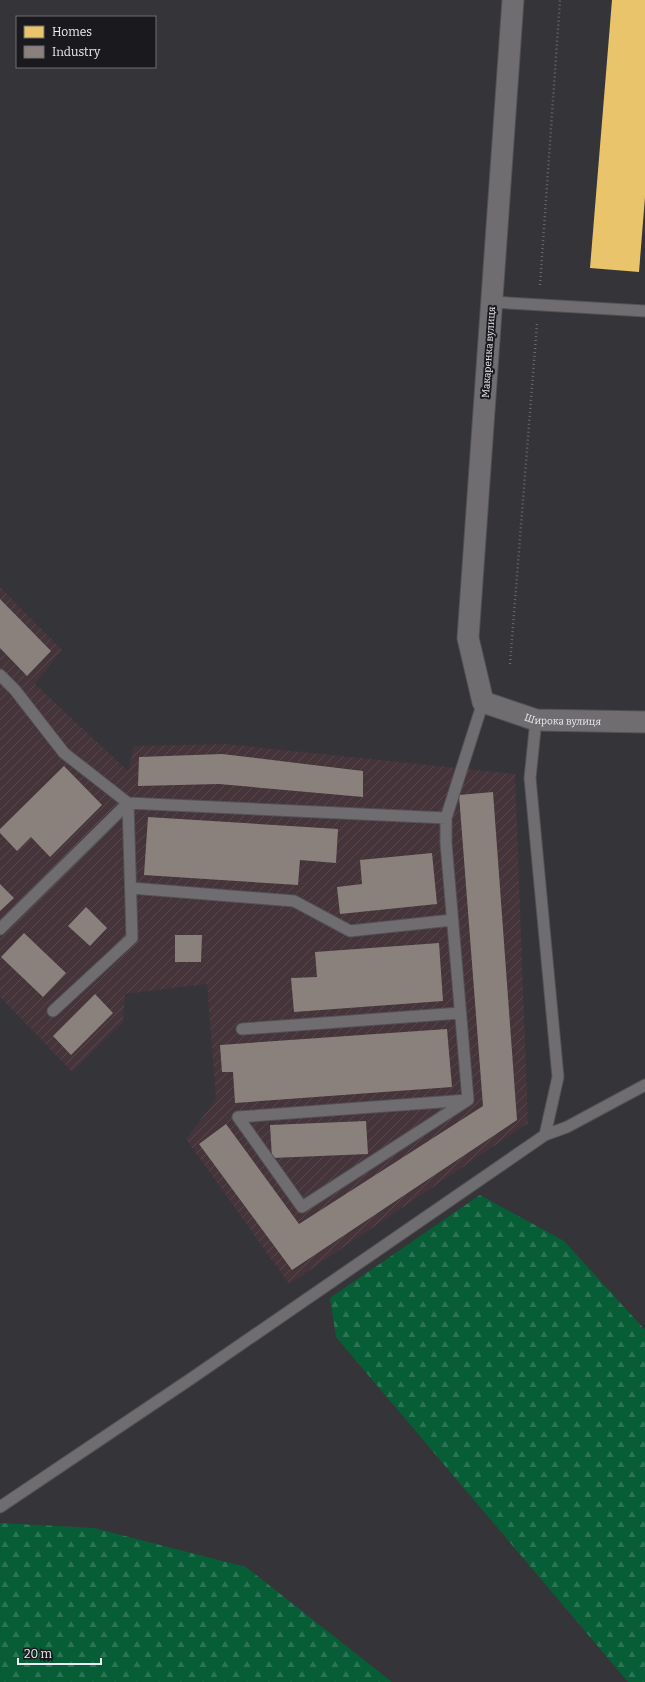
<svg xmlns="http://www.w3.org/2000/svg" width="645" height="1682" font-family="Bitter,serif">
	<style>
		.industrial { fill: url(#industrial-furrows) }
		.forest { fill: url(#forest-firs) }
		.homes { fill: #e9c46a }
		.industry { fill: #8a817c }
		.lines { fill: none; stroke-linecap: round; stroke-linejoin: round }
		.lane-casing { stroke: #525256; stroke-width: 13 }
		.street-casing { stroke: #525256; stroke-width: 23 }
		.path { stroke: #6a6a6b; stroke-width: 2.5; stroke-dasharray: 1 3; stroke-linecap: butt }
		.lane { stroke: #6f6d6f; stroke-width: 11 }
		.street { stroke: #6f6d6f; stroke-width: 21 }
		.labels { text-anchor: middle; stroke-width: 4; stroke-linejoin: round; paint-order: stroke }
		.street-label { font-size: 10px; fill: #ececf2; stroke: #1a1a1e }
	</style>
	<defs>
		<pattern id="industrial-furrows" width="10" height="10" patternUnits="userSpaceOnUse"><rect width="10" height="10" fill="#45343a"/><path d="M-1 1l2-2M0 10L10 0M9 11l2-2" fill="none" stroke="#57484d"/></pattern>
		<pattern id="forest-firs" width="22" height="20" patternUnits="userSpaceOnUse"><rect width="22" height="20" fill="#075e36"/><path d="M5 1l3.5 6h-7zM16 11l3.5 6h-7z" fill="#2b7554"/></pattern>
	</defs>
	<rect width="100%" height="100%" fill="#343439"/>
	<path class="industrial" d="M0 587 62 650 35 684 128 771 134 746 226 744 515 774 528 1123 289 1284 186 1139 216 1099 207 984 125 994 123 1022 72 1072 0 997Z"/>
	<path class="forest" d="M480 1195 564 1241 645 1330V1682H628L336 1337 330 1298Z
		M0 1523 94 1528 246 1567 392 1682H0Z"/>
	<path class="homes" d="M612 0H645V197L639 272 590 268Z"/>
	<path class="industry" d="M0 599 51 651 27 676 0 648Z
		M222 754 363 771V797L219 784 138 786 139 757Z
		M64 766 102 805 50 857 31 837 17 851 0 833V829Z
		M493 792 517 1120 292 1270 199 1144 226 1124 299 1224 483 1106 459 795Z
		M148 817 338 829 336 863 300 860 298 885 144 875Z
		M432 853 437 904 340 914 337 887 362 884 360 860Z
		M0 884 14 898 0 911Z
		M86 907 107 928 90 946 68 926Z
		M24 933 66 973 43 997 1 957Z
		M175 935H202L201 962H175Z
		M439 943 443 1001 294 1012 291 978 317 977 315 952Z
		M95 994 113 1013 71 1055 53 1036Z
		M447 1029 452 1087 235 1103 233 1072H222L220 1045Z
		M366 1121 368 1154 272 1158 270 1125Z"/>
	<g class="lines">
		<defs>
			<path id="lane" d="M492 302 645 311
				M0 675 15 690 64 753 128 803 446 818 483 702
				M446 818V843L468 1100 302 1207 238 1117 468 1100
				M131 888 294 901 350 931 452 920
				M0 929 128 803
				M53 1011 132 938 128 803
				M242 1029 460 1013
				M545 1135 567 1127 645 1085
				M0 1507 192 1378 545 1135 558 1077 530 778 536 720"/>
			<g id="street">
				<path id="s1" d="M513 0 468 638 483 702 536 720 645 722"/>
			</g>
		</defs>
		<use href="#lane" class="lane-casing"/>
		<use href="#street" class="street-casing"/>
		<path class="path" d="M540 285 560 0
			M510 664 537 324"/>
		<use href="#lane" class="lane"/>
		<use href="#street" class="street"/>
	</g>
	<g class="labels">
		<g class="street-label">
			<text transform="translate(488 352) rotate(-86)" y="4">Макаренка вулиця</text>
			<text dy="4" stroke="none"><textPath href="#s1" startOffset="788">Широка вулиця</textPath></text>
		</g>
	</g>
	<rect x="16" y="16" width="140" height="52" fill="#1a1a1e" stroke="#6e6e73"/>
	<rect x="24" y="26" width="20" height="12" fill="#e9c46a" stroke="#6e6e73"/>
	<text x="52" y="36" font-size="12" fill="#ececf2">Homes</text>
	<rect x="24" y="46" width="20" height="12" fill="#8a817c" stroke="#6e6e73"/>
	<text x="52" y="56" font-size="12" fill="#ececf2">Industry</text>
	<path d="M18 1658v6h83v-6" fill="none" stroke="#ececf2" stroke-width="2"/>
	<text x="24" y="1658" font-size="12" fill="#ececf2" stroke="#1a1a1e" stroke-width="3" paint-order="stroke">20 m</text>
</svg>
